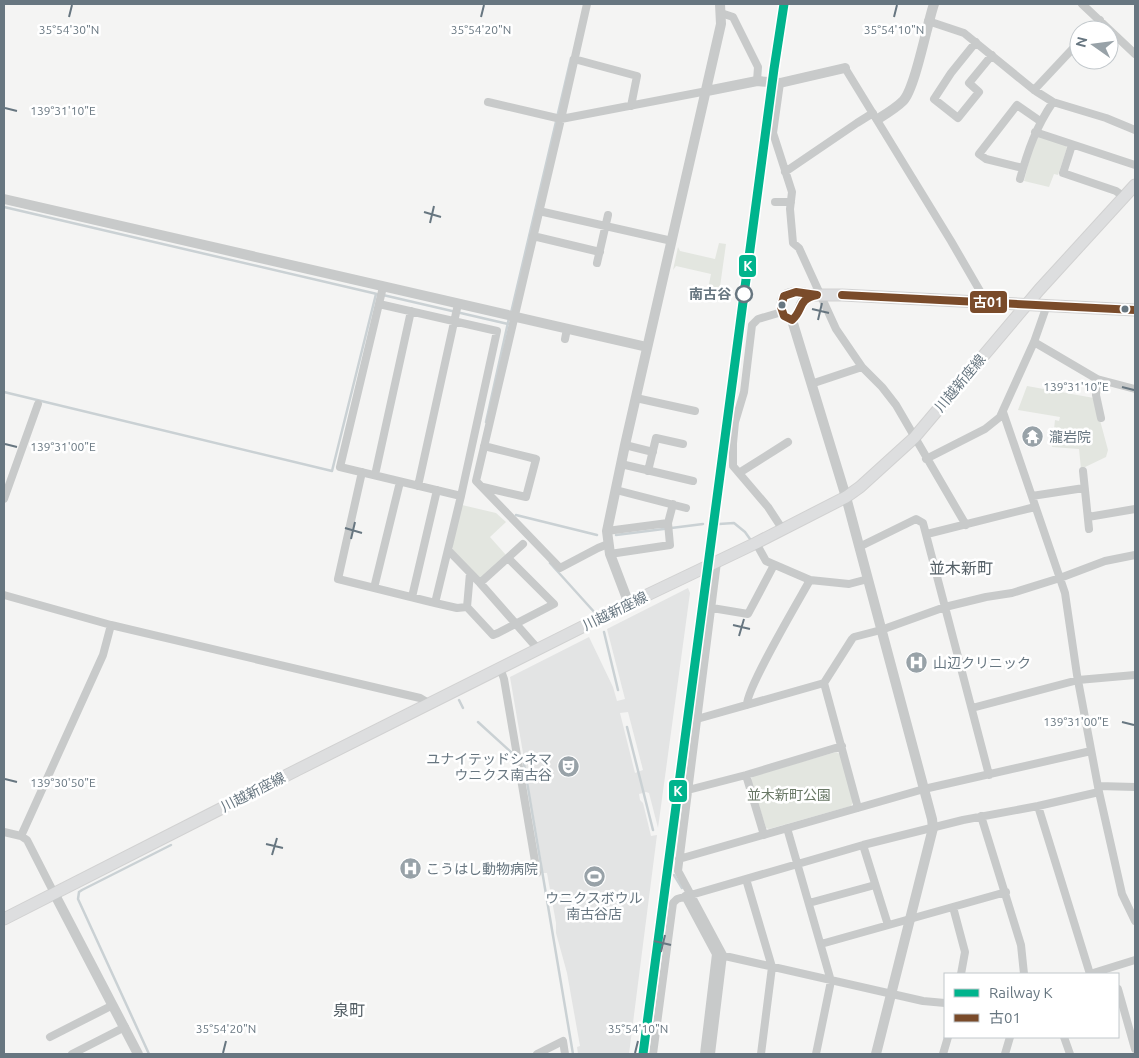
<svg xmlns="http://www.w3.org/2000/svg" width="1139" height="1058" font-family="Ubuntu,'Noto Sans JP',sans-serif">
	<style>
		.built { fill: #e3e4e4; fill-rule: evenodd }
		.green { fill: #e3e6e0 }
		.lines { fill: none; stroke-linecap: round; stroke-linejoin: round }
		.stream { stroke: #cad1d4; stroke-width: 2.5 }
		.secondary-casing { stroke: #d1d1d1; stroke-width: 13 }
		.minor { stroke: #c8caca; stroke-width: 8 }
		.tertiary { stroke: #c8caca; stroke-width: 10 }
		.secondary { stroke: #dddedf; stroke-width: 11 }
		.bus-1-casing { stroke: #fff; stroke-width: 11 }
		.bus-1 { stroke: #7a4b2a; stroke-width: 8 }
		.rail-1-casing { stroke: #fff; stroke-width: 12 }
		.rail-1 { stroke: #00b48d; stroke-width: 9 }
		.ticks { fill: none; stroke: #677680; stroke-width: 2 }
		.stop-dot { fill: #fff; stroke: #677680; stroke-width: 2.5 }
		.bus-dot { fill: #677680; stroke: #fff; stroke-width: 2 }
		.labels { text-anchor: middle; stroke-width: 5; stroke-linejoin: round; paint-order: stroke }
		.stop-label { font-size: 14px; font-weight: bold; fill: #677680; stroke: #fff; text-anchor: end }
		.street-label { font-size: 14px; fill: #677680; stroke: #fff }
		.poi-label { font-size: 14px; fill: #677680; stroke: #fff; text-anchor: start }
		.park-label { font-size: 14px; fill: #697865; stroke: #fff }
		.quarter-label { font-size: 16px; fill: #545f66; stroke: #fff }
		.ticks-label { font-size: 12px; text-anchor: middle; fill: #677680; stroke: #fff; stroke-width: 5; stroke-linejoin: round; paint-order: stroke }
		.line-badge { stroke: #fff; stroke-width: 2 }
		.badge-label { font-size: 14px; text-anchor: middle; font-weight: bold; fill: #fff }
	</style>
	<rect width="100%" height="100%" fill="#f4f4f3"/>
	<path class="built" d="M688 588 690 593 658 828 649 793 646 792 639 794 640 800 643 803 651 836 657 835 629 1054H578L577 1047 580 1046 567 973 556 933V923L547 873H541L539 865 542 864 510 677 589 637 613 687 617 701 625 699 607 629ZM628 712 643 770 635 773 620 713Z"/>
	<path class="green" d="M1041 136 1065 144 1067 148 1058 175 1054 174 1049 187 1024 181 1031 153 1037 138Z
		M719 243 726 244 718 301 706 299 711 274 676 266 673 270 678 247 680 251 715 259Z
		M1027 386 1094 398 1108 450 1106 457 1081 469 1079 449 1052 447 1055 420 1059 421 1060 417 1018 410Z
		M462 505 496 513 506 522 490 537 506 555 483 577H479L453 550 452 546Z
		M836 752 840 754 853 802 851 806 769 829 766 828 751 780 753 776Z"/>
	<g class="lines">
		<path class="stream" d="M4 207 377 294
			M383 295 508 324
			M511 313C531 228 551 143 571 58
			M4 392 332 471 376 294
			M486 422 509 318
			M516 515 597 535
			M719 524 734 523 745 532 750 539
			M616 535 703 524
			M550 563 596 614
			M604 632 618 690
			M459 700 463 708
			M478 722 512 753
			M627 727 653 830
			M524 764 573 1054
			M674 875 682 888
			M149 1054 78 899 79 892 82 890 171 845"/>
		<defs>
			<path id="secondary" d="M813 295H842L1135 310
				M4 919 297 770 622 607 756 543 846 497 860 487 914 438 1039 290 1135 185"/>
		</defs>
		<use href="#secondary" class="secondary-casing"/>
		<path class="minor" d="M1082 4 1135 54
			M721 13 733 17 758 67 757 81
			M928 21 964 33 1034 90 1053 102 1106 118 1135 130
			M1091 30 1100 20
			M976 42 951 73 934 99 958 118 979 92 969 83 992 55
			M574 59 637 76 631 106
			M845 68 951 241 980 291 982 301
			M780 83 773 133 792 192 790 209 793 243 799 248 836 329 862 367 882 387 896 405 966 525
			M1034 90 1079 42
			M488 102 561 119 587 4
			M1035 132 1135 165
			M1072 145 1063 173 1116 191 1124 197
			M1023 168 986 159 979 154 1017 105 1040 121
			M785 172 857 123 873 113
			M1020 179C1028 150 1036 127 1053 102
			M775 202H791
			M539 211 672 241
			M533 236 600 252
			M597 263 608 215
			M383 287 340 467 461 496
			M782 312 758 319 752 325 744 392 735 422 733 443V466L768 507 783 530
			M565 339 567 329
			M1034 342 1097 379 1135 389
			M1097 379 1096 395 1101 418
			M811 384 862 367
			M636 398 695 411
			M1003 412 1065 593 1077 675 1099 792 1122 894 1135 921
			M625 445 653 452
			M926 459 985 429 1000 417 1034 342 1047 305
			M621 464 693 481
			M648 471 656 438 683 444
			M1083 471 1089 529
			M362 472 338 579 435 603 461 496 497 331 379 304
			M739 473 788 442
			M375 475 411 311
			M418 486 458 304
			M483 487 526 497 536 459 484 446
			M616 490 686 508
			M1032 496 1084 488
			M4 499 38 404
			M1088 517 1135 509
			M607 531 668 523
			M927 534 1035 507
			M756 543 766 561 810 580 849 584 868 579
			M608 544 598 548 560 568 476 481 561 119 707 91
			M859 547 916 519 923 523 989 775
			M448 550 480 583 538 649
			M610 554 670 545 668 523 673 504
			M470 573 467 607 493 635 498 633 554 604 508 558
			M480 583 523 544
			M374 588 400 482
			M4 595 111 625
			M412 597 437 490
			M435 603 457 608 467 607
			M712 608 748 614 774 565
			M500 668 504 679 537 873
			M824 683 858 808
			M747 705C746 689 799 600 810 580
			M972 708 1078 680 1135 675
			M697 719 824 683 852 639 854 637 881 630 945 607 986 597 1012 593 1060 578 1105 561 1135 555
			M746 775 764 835
			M1098 786 1135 787
			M688 790 746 775 842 746
			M1038 806 1090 974
			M981 816 1021 945 1024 974
			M787 828 831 981 816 1054
			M4 832 21 836 27 840 54 893
			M21 836 103 655 111 625 420 698 430 704
			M863 845 888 925
			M679 859 924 789 1091 751
			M746 879 772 967 761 1054
			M685 896 716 954 704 1054
			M809 903 875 885
			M953 907 965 952 961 974
			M821 944 1006 892
			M716 954 923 1001 945 1003
			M1090 974 1135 960
			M1118 989 1135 1049
			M50 1037 111 1006
			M1064 1037 1070 1054
			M72 1054 125 1027
			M537 1054 563 1041 565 1054
			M653 1054 673 903 677 899 863 845 963 820 1038 806 1099 792
			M711 1054 723 955 678 871 717 562
			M943 1054 948 1037
			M1005 1054 1010 1037"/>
		<path class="tertiary" d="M707 91 757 81 780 83 845 68
			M878 119C886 114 896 108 903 101 915 89 927 24 934 4
			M4 199 647 347
			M792 320 846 497 932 819 933 828 876 1054
			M792 320C780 317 779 306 784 296 792 290 804 292 813 295
			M792 320C804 312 794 302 813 295
			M629 604 610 554 607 531 625 445 721 24 720 4
			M54 893 138 1054"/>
		<use href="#secondary" class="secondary"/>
		<defs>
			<path id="bus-1" d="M796 292 817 295C797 299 804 310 792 320L784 316 781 307 784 296Z
				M842 295 1135 310"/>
		</defs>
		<use href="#bus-1" class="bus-1-casing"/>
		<use href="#bus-1" class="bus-1"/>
		<defs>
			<path id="rail-1" d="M643 1054 774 69 784 4"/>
		</defs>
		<use href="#rail-1" class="rail-1-casing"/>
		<use href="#rail-1" class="rail-1"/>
	</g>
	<path class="ticks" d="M69 17 72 5M481 17 484 5M894 17 897 5M5 108 17 111M424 212 441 217M430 223 434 206M812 309 829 313M818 320 822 303M1122 387 1134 390M5 444 17 447M345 528 362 533M351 539 355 522M733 625 750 629M739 636 744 619M1122 722 1134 725M5 779 17 782M266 844 283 848M272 855 277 838M654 941 671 945M661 952 665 935M223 1053 226 1041M635 1053 638 1041"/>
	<defs>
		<symbol id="temple-disc" viewBox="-11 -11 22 22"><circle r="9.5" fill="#98a2a8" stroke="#fff"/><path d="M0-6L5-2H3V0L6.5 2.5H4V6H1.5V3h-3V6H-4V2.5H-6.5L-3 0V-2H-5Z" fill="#fff"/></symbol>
		<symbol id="hospital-disc" viewBox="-11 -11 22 22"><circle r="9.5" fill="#98a2a8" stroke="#fff"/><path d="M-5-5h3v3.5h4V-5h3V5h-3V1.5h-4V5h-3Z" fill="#fff"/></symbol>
		<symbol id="theatre-disc" viewBox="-11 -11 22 22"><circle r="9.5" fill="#98a2a8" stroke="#fff"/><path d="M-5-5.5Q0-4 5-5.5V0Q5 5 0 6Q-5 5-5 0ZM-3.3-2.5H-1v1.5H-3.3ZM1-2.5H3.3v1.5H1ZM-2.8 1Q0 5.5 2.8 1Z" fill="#fff"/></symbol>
		<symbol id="stadium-disc" viewBox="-11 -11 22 22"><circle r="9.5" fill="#98a2a8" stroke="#fff"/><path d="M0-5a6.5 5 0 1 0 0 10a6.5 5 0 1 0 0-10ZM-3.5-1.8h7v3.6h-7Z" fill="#fff"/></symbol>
	</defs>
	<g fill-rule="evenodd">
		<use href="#temple-disc" x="1020" y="424" width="25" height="25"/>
		<use href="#hospital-disc" x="904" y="650" width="25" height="25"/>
		<use href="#theatre-disc" x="556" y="754" width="25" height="25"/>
		<use href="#hospital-disc" x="398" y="856" width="25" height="25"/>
		<use href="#stadium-disc" x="582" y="864" width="25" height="25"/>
	</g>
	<circle class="stop-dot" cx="744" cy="294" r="8"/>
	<g class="bus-dot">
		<circle cx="782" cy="305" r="4.5"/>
		<circle cx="1125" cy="309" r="4.5"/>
	</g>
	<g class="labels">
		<g class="stop-label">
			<text x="731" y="299">南古谷</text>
		</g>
		<g class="street-label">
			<text transform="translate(960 383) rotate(-50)" y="5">川越新座線</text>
			<text transform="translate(615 611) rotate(-26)" y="5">川越新座線</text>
			<text transform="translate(253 792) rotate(-27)" y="5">川越新座線</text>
		</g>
		<g class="poi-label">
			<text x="1049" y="442">瀧岩院</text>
			<text x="933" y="668">山辺クリニック</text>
			<text x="552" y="764" text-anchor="end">ユナイテッドシネマ<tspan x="552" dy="16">ウニクス南古谷</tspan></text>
			<text x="426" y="874">こうはし動物病院</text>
			<text x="594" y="903" text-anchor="middle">ウニクスボウル<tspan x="594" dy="16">南古谷店</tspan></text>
		</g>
		<g class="park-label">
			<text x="789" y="800">並木新町公園</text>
		</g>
		<g class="quarter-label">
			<text x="961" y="574">並木新町</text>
			<text x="349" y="1016">泉町</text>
		</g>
	</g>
	<g class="ticks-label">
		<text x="69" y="34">35°54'30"N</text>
		<text x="481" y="34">35°54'20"N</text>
		<text x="894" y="34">35°54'10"N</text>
		<text x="63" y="115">139°31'10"E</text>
		<text x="1076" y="391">139°31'10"E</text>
		<text x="63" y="451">139°31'00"E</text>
		<text x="1076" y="726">139°31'00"E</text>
		<text x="63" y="787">139°30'50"E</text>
		<text x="226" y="1033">35°54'20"N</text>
		<text x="638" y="1033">35°54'10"N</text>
	</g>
	<g class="line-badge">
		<rect x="738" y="254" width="19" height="24" rx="5" fill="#00b48d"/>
		<rect x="969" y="290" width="39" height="24" rx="5" fill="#7a4b2a"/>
		<rect x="668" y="779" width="20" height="24" rx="5" fill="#00b48d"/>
	</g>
	<g class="badge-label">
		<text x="748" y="271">K</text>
		<text x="988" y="307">古01</text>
		<text x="678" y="796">K</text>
	</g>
	<rect width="1139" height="1058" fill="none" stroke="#677680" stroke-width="10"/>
	<rect x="944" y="973" width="175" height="65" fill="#ffffff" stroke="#c2c8cc"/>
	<rect x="954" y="989" width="25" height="8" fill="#00b48d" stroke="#c2c8cc"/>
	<text x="989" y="998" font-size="15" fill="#677680">Railway K</text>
	<rect x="954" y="1014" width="25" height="8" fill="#7a4b2a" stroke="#c2c8cc"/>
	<text x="989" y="1023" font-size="15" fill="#677680">古01</text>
	<g transform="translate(1094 45) rotate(284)"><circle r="24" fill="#ffffff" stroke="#c2c8cc"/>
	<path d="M0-4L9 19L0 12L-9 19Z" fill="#98a2a8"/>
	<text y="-8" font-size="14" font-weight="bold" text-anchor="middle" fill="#677680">N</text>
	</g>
</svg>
